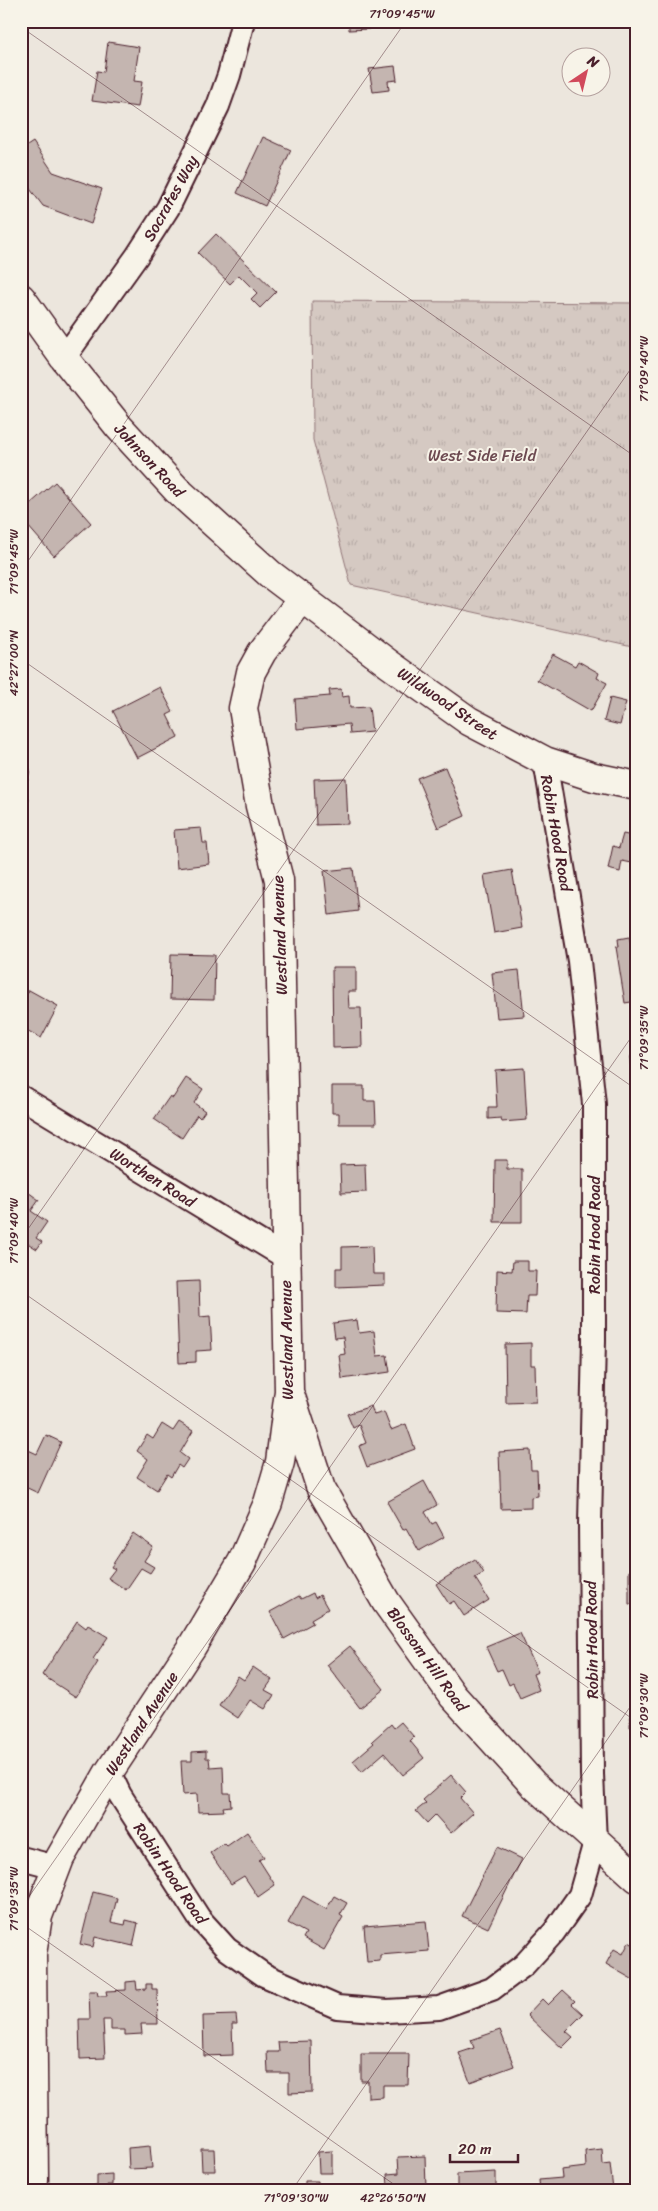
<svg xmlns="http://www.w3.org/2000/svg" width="658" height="2211" font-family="Sriracha,sans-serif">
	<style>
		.park { fill: url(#park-tufts); stroke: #907476 }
		.building { fill: #c4b5b0; stroke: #4a1f2b }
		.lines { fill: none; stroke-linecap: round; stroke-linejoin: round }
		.street-casing { stroke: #4a1f2b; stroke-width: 26 }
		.secondary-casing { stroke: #4a1f2b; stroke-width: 31 }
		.street { stroke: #f7f3e8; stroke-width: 22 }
		.secondary { stroke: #f7f3e8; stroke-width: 28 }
		.ticks { fill: none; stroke: #4a1f2b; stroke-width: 1; stroke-opacity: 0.45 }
		.labels { text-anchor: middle; stroke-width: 4; stroke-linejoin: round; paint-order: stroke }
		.street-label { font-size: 16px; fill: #4a1f2b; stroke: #f7f3e8 }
		.park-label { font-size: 16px; fill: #6d4a51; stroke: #f7f3e8 }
		.neatline { fill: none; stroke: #4a1f2b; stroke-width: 2 }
		.ticks-label { font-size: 12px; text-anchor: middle; fill: #4a1f2b }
	</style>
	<defs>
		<pattern id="park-tufts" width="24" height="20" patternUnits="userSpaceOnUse" patternTransform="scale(1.25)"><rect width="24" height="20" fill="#d5c9c2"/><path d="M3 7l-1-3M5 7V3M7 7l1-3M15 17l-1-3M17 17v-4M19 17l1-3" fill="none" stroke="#b8aca7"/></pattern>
	</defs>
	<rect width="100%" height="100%" fill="#ece6dd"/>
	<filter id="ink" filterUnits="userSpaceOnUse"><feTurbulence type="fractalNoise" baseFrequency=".02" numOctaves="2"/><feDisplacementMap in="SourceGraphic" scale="10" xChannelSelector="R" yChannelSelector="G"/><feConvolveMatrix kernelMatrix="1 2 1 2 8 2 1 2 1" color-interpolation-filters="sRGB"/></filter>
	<g filter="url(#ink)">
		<path class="park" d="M312 301 637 303V648L351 585 313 440Z"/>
		<path class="building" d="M349 21H369V29L349 30Z
			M108 42 139 47 134 81 142 82 138 107 92 101 97 71 104 72Z
			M395 66 397 80 388 81 389 90 373 92 369 69Z
			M263 137 291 150 265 206 237 193Z
			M33 142 53 172 102 189 91 224 43 206 21 177V150Z
			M216 234 276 292 260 308 251 299 257 293 239 275 230 284 198 253Z
			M55 482 91 523 54 556 21 518V493L30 504Z
			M553 654 575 666 578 661 599 673 597 678 607 683 591 711 537 680Z
			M160 687 173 712 167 715 178 737 137 758 113 711Z
			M341 689 342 697 349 696 350 708 369 707 372 732 350 734 349 724 297 729 295 699 330 696 329 690Z
			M610 698 626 702 620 725 604 721Z
			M21 767 30 769 24 798 29 799 25 821 21 820Z
			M445 767 465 816 438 828 417 778Z
			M346 778 348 824 316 825 314 779Z
			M201 828 203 843H207L209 864 177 868 174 830Z
			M623 834 637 837V864L622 861 620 872 608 869 613 846 619 848Z
			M353 868 358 911 329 915 324 871Z
			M512 870 522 928 494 933 484 875Z
			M629 937 631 945 637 944V1001L625 1003 616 947H619L618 939Z
			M171 954 215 955 214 1000 170 999Z
			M332 967H356V991H348L349 1008H361L362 1047 333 1048Z
			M519 970 524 1016 497 1018 492 973Z
			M29 990 58 1006 41 1038 21 1027V994L25 997Z
			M633 1047H637V1108H633L630 1057 634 1056Z
			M524 1068 527 1120 502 1122 501 1118 488 1119V1107H497L495 1070Z
			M186 1078 203 1089 194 1103 205 1111 200 1118 197 1115 182 1138 154 1119 170 1096 173 1098Z
			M332 1086H364V1101H375L376 1124H339V1113H332Z
			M495 1160H507V1169H522V1222H494Z
			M365 1164 366 1192 341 1193 340 1165Z
			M634 1170H637V1228H635Z
			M21 1187 39 1200 31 1211 47 1222 36 1238 42 1242 37 1249 21 1239Z
			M372 1246 373 1274H385V1285L336 1287V1268H342V1247Z
			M513 1261H528V1271H536L535 1296H527L526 1314 496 1313 497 1270 512 1271Z
			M199 1281 200 1317 210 1316 212 1350 196 1351V1362L179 1363 176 1282Z
			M636 1287H637V1349H634L633 1314 636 1313Z
			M357 1320 359 1333 374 1331 377 1356 387 1355 390 1372 342 1379 339 1355 345 1354 343 1337 335 1338 333 1323Z
			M531 1343V1365H535L536 1402 506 1403 505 1344Z
			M635 1382H637V1443H635Z
			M371 1406 374 1415 384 1412 391 1430 406 1424 415 1449 367 1467 359 1446 366 1443 359 1425 353 1428 347 1414Z
			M179 1422 193 1431 180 1453 188 1459 182 1468 178 1465 171 1477 167 1474 157 1490 137 1477 148 1459 137 1451 147 1435 153 1439 162 1424 173 1431Z
			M46 1435 61 1442 38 1493 21 1485V1454L24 1448 37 1454Z
			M530 1450 531 1470H537L538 1496 531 1497V1508L501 1509 499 1452Z
			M424 1481 437 1505 425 1512 432 1524 436 1522 444 1537 419 1551 406 1528 403 1530 387 1502Z
			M634 1503H637V1526H633Z
			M133 1533 153 1547 144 1561 154 1567 150 1573 141 1568 126 1590 108 1578 115 1569 111 1567Z
			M475 1559 484 1573 475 1578 489 1600 464 1616 454 1601 449 1604 436 1584Z
			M629 1571H637V1604H629Z
			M313 1593 315 1598 320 1595 328 1609 311 1619 313 1623 284 1639 270 1612 299 1596 301 1599Z
			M77 1621 86 1628 88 1625 108 1637 93 1659 98 1662 76 1697 42 1675Z
			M520 1633 538 1672 533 1674 539 1690 520 1698 513 1683 509 1685 502 1669 497 1671 486 1647Z
			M350 1646 384 1689 360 1708 327 1665Z
			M637 1656V1727H630L632 1657Z
			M253 1667 272 1680 265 1690 274 1695 265 1709 250 1700 238 1718 219 1705 238 1676 244 1680Z
			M401 1722 414 1737 410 1741 424 1758 403 1775 384 1753 362 1772 353 1761 374 1743 372 1741 391 1724 394 1728Z
			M206 1751V1758H209L210 1767 223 1766 224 1793H230L231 1806 223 1807 224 1811 198 1812 197 1794 183 1795 181 1761H192V1752Z
			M451 1775 466 1792 460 1798 473 1813 451 1833 435 1815 427 1823 416 1811 426 1803 423 1800Z
			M247 1832 264 1857 259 1860 275 1885 258 1897 244 1876 231 1884 210 1853 224 1843 227 1846Z
			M497 1847 522 1859 488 1928 462 1916Z
			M93 1892 117 1898 111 1922 125 1925 126 1920 138 1923 133 1946 95 1937 93 1947 80 1944Z
			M303 1896 326 1909 334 1896 347 1903 340 1915 343 1917 324 1950 303 1938 306 1933 288 1923Z
			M426 1921 429 1951 380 1955V1961L367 1962 364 1926Z
			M629 1942 637 1947V1982L606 1964 614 1949 623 1954Z
			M136 1981 137 1990 146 1989V1984H152V1989H157L158 2024H141L142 2034 125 2035V2030H111V2020H103L105 2058 80 2059 79 2019H90L89 1991H97L98 1996H107L106 1991 126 1990V1982Z
			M563 1990 575 2001 572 2004 583 2014 566 2031 573 2037 562 2048 527 2015 542 1999 548 2005Z
			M236 2015 237 2024H232L233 2055 204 2056 203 2016Z
			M500 2030 514 2066 470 2082 459 2053 474 2048 471 2040Z
			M311 2041 312 2092 289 2093V2073H268L267 2052H279L278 2042Z
			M361 2054H409L408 2085H383V2097L368 2098V2081H361Z
			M150 2146 152 2168 129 2169 128 2148Z
			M201 2149H214L215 2171H202Z
			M602 2149 603 2165 610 2164 613 2190H540L539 2180 562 2178 561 2170 586 2167 585 2151Z
			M332 2151V2173H319L318 2152Z
			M425 2156 426 2188H431V2190H378V2186L388 2185 387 2174 399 2173 398 2157Z
			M496 2172V2190H457V2174Z
			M112 2174V2185H107V2190H81L80 2187 97 2186V2175Z
			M305 2181H318V2189L323 2190H305Z
			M190 2187H208V2190H190Z"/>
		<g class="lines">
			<defs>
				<path id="street" d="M64 358 137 256 168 208 218 106 229 75 243 21
					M21 1097 285 1257
					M109 1772 120 1795 199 1918 227 1949 264 1975 337 2007 387 2011 439 2008 492 1989 524 1965 554 1932 580 1895 595 1842 592 1774 590 1524 594 1340V1104L579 961 545 761
					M21 1858 56 1867"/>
				<path id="secondary" d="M21 298 64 358 119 427 177 490 270 574 389 664 469 721 545 761 594 777 637 786
					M291 1397 321 1489 386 1602 453 1696 533 1784 637 1878
					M21 2180H34L32 1954 38 1916 60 1858 109 1772 191 1648 242 1562 268 1503 280 1462 289 1391 279 880 260 806 243 708 251 672 262 652 303 598"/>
			</defs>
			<use href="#street" class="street-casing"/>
			<use href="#secondary" class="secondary-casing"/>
			<use href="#street" class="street"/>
			<use href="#secondary" class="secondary"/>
		</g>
	</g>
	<path class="ticks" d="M21 27 637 458M21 571 406 21M21 659 637 1090M21 1239 637 360M21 1291 637 1722M21 1908 637 1029M21 1923 402 2190M292 2190 637 1697"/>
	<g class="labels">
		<g class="street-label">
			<text transform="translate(170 198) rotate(-61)" y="6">Socrates Way</text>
			<text transform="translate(150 460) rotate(47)" y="6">Johnson Road</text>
			<text transform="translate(448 703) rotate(34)" y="6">Wildwood Street</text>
			<text transform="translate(557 833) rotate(80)" y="6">Robin Hood Road</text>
			<text transform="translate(279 935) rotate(-92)" y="6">Westland Avenue</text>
			<text transform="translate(153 1177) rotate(32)" y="6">Worthen Road</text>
			<text transform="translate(594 1235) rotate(-90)" y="6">Robin Hood Road</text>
			<text transform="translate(286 1340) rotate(-91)" y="6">Westland Avenue</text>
			<text transform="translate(591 1640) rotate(-91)" y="6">Robin Hood Road</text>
			<text transform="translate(428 1659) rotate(54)" y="6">Blossom Hill Road</text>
			<text transform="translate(141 1723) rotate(-57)" y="6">Westland Avenue</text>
			<text transform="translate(171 1873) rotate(56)" y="6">Robin Hood Road</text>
		</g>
		<g class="park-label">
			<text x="482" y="461">West Side Field</text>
		</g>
	</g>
	<rect width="658" height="2211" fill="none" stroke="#f7f3e8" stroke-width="55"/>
	<g transform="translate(586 72) rotate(35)"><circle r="24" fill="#f7f3e8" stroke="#b29e9c"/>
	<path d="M0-4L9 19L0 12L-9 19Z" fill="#d1495b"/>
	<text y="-8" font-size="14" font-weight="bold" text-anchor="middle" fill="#4a1f2b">N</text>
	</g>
	<path d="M450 2154v8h68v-8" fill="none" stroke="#4a1f2b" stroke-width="2.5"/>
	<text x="458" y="2154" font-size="15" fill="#4a1f2b" stroke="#f7f3e8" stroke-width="4" paint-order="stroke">20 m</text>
	<rect x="28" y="28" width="602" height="2156" class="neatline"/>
	<g class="ticks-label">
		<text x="402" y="18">71°09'45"W</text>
		<text transform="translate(644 369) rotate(-90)" y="4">71°09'40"W</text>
		<text transform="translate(14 562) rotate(-90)" y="4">71°09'45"W</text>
		<text transform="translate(14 663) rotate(-90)" y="4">42°27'00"N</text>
		<text transform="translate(644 1038) rotate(-90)" y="4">71°09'35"W</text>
		<text transform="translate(14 1231) rotate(-90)" y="4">71°09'40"W</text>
		<text transform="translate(644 1706) rotate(-90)" y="4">71°09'30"W</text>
		<text transform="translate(14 1899) rotate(-90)" y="4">71°09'35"W</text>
		<text x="296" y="2202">71°09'30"W</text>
		<text x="393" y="2202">42°26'50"N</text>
	</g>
</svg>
